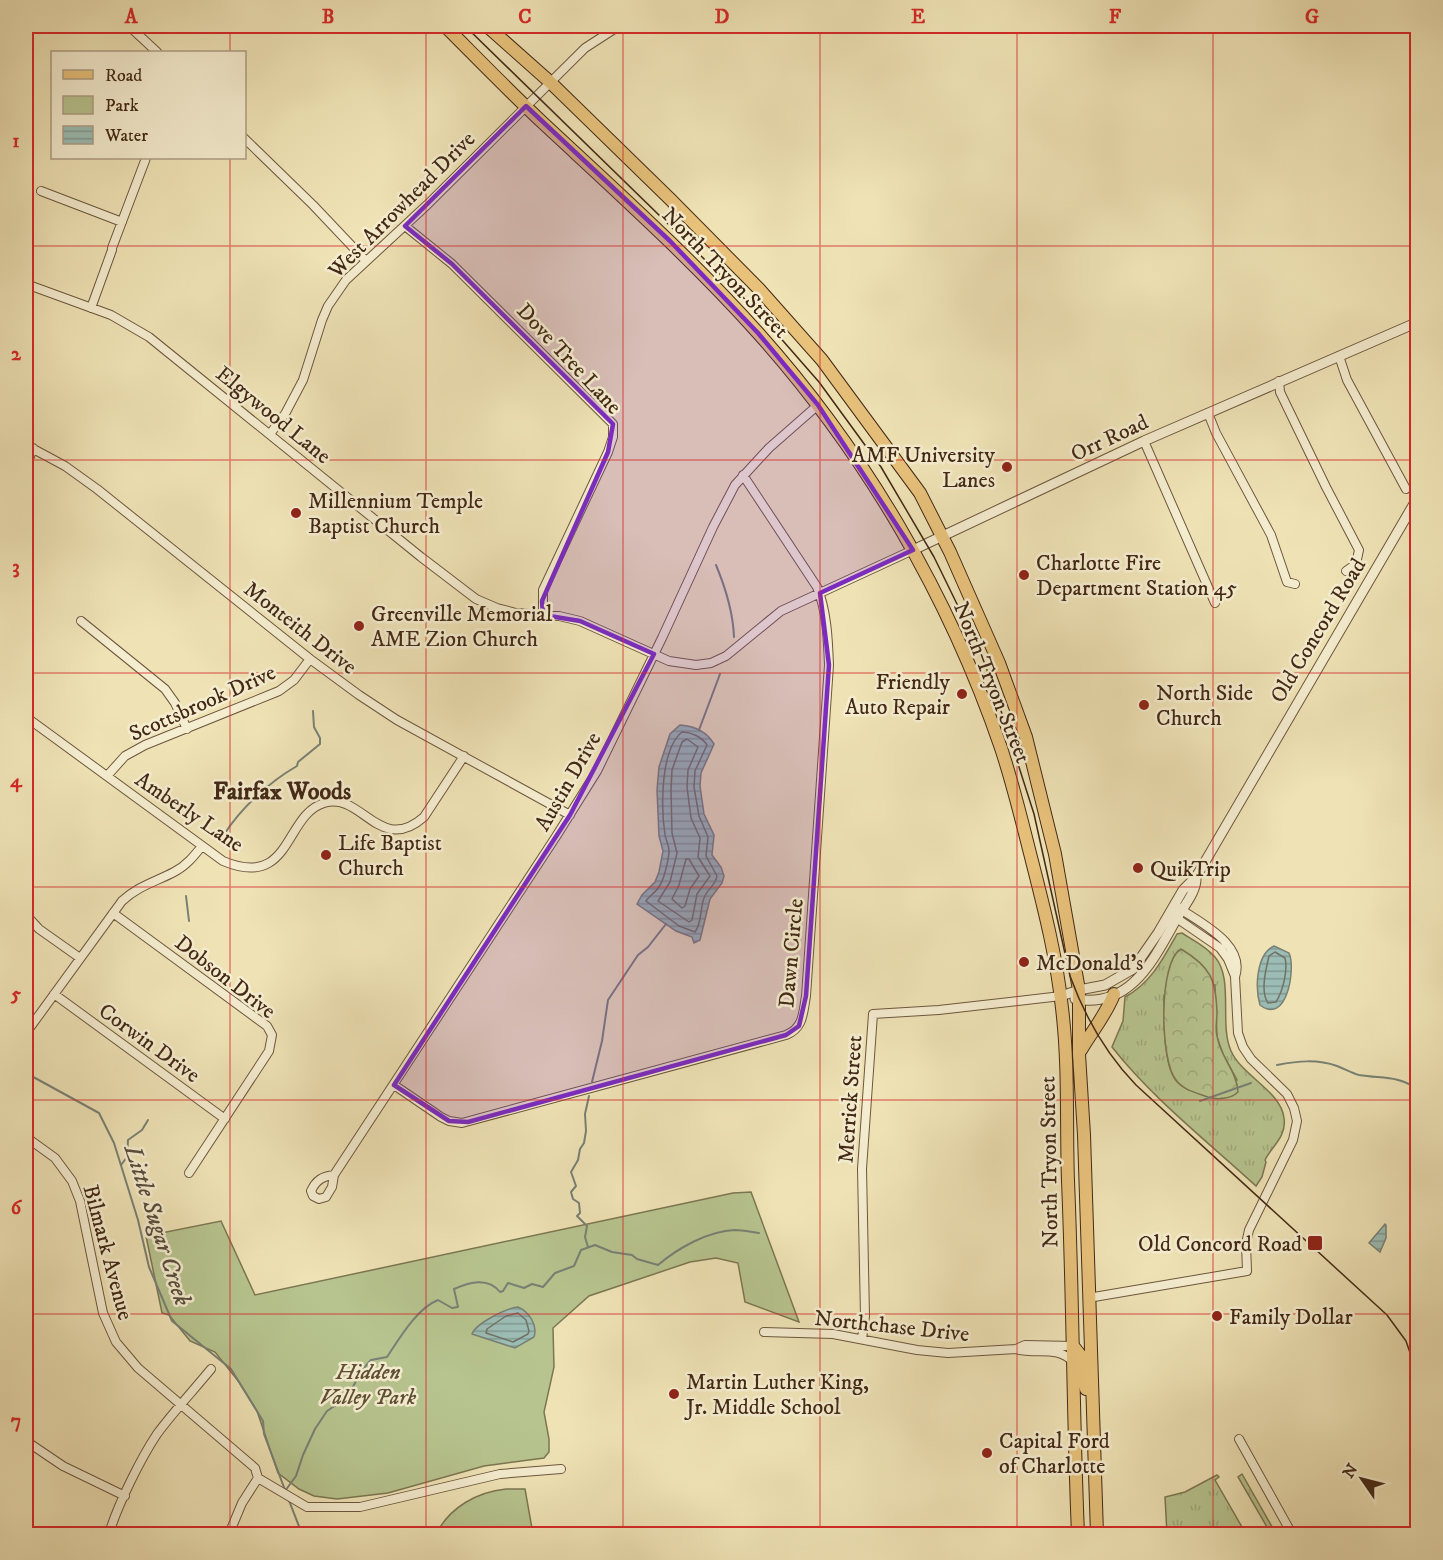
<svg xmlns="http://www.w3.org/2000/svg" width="1443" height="1560" font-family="'IM FELL DW Pica',serif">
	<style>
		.grass { fill: url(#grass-tufts); stroke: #7c7652; stroke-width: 1.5; fill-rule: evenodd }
		.forest { fill: url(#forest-crowns); stroke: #7c7652; stroke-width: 1.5 }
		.park { fill: #b7c48f; stroke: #7c7652; stroke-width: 1.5 }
		.water { fill: url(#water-rules); stroke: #788175; stroke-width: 1.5 }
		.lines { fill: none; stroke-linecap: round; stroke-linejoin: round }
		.shore { stroke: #6f7265; stroke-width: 1.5 }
		.stream { stroke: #788175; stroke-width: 2 }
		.minor-casing { stroke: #6d573d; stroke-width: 10 }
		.tertiary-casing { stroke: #6d573d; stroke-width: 11 }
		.primary-casing { stroke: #422815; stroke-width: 14 }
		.minor { stroke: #f5edd0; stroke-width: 8 }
		.tertiary { stroke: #f5edd0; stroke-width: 9 }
		.primary { stroke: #e8c27b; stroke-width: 12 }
		.tram { stroke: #422815; stroke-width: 1.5 }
		.marked { fill: #7b2cbf; fill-opacity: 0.2; stroke: #7b2cbf; stroke-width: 4.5; stroke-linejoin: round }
		.grid { fill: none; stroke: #d62828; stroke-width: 1.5; stroke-opacity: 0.55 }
		.poi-dot { fill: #8f2418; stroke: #f5edd0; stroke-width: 2 }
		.labels { text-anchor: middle; stroke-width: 5; stroke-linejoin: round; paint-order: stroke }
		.street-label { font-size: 22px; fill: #422815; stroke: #f5edd0 }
		.poi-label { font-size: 22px; fill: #422815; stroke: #f5edd0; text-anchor: start }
		.park-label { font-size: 22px; font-style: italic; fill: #5f4f34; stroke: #f5edd0 }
		.neighbourhood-label { font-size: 24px; font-weight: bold; fill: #422815; stroke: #f5edd0 }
		.water-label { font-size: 24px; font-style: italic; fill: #584d3d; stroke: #f5edd0 }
		.neatline { fill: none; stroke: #d62828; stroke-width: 2 }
		.grid-label { font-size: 20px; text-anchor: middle; font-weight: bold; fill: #d62828 }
	</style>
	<defs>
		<pattern id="grass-tufts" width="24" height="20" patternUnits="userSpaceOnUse" patternTransform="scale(1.5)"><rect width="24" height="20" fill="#b7c48f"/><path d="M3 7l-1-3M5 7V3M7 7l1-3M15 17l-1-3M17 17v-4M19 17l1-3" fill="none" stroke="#9fa87a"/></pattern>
		<pattern id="forest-crowns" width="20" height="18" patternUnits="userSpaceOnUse" patternTransform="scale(1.5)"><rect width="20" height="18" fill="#b7c48f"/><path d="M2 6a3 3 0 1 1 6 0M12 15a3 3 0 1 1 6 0" fill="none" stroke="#9fa87a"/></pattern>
		<pattern id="water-rules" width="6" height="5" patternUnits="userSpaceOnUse" patternTransform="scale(1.5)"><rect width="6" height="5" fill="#9cbdb5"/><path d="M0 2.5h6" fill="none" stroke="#819a92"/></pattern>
	</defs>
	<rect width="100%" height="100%" fill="#efe3b6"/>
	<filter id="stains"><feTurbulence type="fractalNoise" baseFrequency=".00333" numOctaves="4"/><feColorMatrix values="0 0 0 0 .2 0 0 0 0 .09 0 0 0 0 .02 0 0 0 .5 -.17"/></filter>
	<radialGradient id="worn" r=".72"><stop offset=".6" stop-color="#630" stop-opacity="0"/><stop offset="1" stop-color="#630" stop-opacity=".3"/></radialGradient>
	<path class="grass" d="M1182 933C1193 940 1207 947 1215 957 1234 979 1219 1024 1231 1051 1242 1076 1281 1091 1284 1118 1287 1137 1271 1147 1265 1160L1266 1162 1262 1177 1256 1186C1208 1142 1153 1099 1112 1047L1123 1021 1125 997C1151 983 1163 959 1177 934ZM1215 985 1217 1037 1223 1054 1237 1080 1189 1090C1184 1087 1178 1084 1175 1079 1163 1062 1164 1016 1164 995Z
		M1242 1474 1275 1532 1271 1534 1238 1477Z
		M1217 1475 1219 1477 1215 1480 1246 1534H1167L1165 1497 1185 1492Z"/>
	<path class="forest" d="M1181 949C1211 967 1216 980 1217 1013 1217 1021 1215 1029 1217 1036 1220 1057 1237 1071 1238 1092 1231 1099 1217 1100 1208 1097 1197 1093 1183 1090 1176 1080 1160 1061 1158 962 1181 949Z"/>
	<path class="park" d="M751 1192 799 1322 745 1302 738 1263 716 1258 690 1262 589 1296 553 1328 554 1367 544 1412 549 1439V1452L544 1458 484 1466 388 1493 337 1499 314 1496 299 1489 278 1473 257 1411 239 1382 215 1352 190 1341 169 1315 162 1313 146 1236 221 1221 255 1295 733 1193Z
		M506 1489H525L533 1534H436C450 1507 477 1492 506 1489Z"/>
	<path class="water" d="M680 725C694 726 707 732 714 744L701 773 700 786 704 814 714 835 712 855 721 867 724 876 722 883 710 899 700 940 694 943 692 937 676 931 637 904 642 895 655 882 659 872 663 851 659 836 657 790 659 767 670 734Z
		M1274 946 1289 953C1296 968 1287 1026 1260 1005 1255 988 1256 954 1274 946Z
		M1385 1224 1386 1225V1238L1380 1252 1369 1243Z
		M518 1307C529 1312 538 1325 534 1337L515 1348 472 1334C476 1323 507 1308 518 1307Z"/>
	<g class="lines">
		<path class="shore" d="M682 732C691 732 702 737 707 745L695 771 694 787 699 816 708 837 706 856 717 876C716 885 707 889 704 898 700 908 702 923 695 932L679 926 646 901C649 896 655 893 658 888 664 881 668 862 669 853 670 847 666 841 665 835 661 808 660 750 682 732Z
			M687 739 698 747 688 770 687 787 691 818 700 838 698 857 710 876 697 894 692 920 689 922 658 901 670 882 677 853 672 833 671 790 672 770 682 742Z
			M686 859H689L699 876 690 889 685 906 682 908 672 899 679 885Z
			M1275 952 1285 958C1288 970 1283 991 1276 1002L1268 1003C1260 992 1266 969 1269 956Z
			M518 1313 526 1320 529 1331 528 1334 513 1342 486 1333 487 1329 506 1316Z"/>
		<path class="stream" d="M716 565C726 589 733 611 734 637
			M699 730 720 674
			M223 836C241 808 269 782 297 766L298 762 320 744V738L314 727 313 711
			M186 896 189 921
			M1277 1065C1298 1061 1317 1059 1337 1066 1345 1069 1352 1073 1359 1075 1383 1079 1396 1075 1418 1089
			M26 1073 99 1113 114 1143 138 1220 149 1267 172 1321 231 1369 263 1421 264 1434 285 1490
			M592 1082 602 1041 608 1000 638 955 648 947 666 924
			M1200 1101 1251 1083
			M121 1165 127 1157 128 1140 142 1130 148 1120
			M588 1247 585 1237 587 1226 577 1216 580 1213 579 1203 573 1199 571 1192 576 1186 571 1172 578 1160 580 1149 584 1143 586 1131 585 1114 589 1096
			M285 1491 296 1476 303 1455 315 1429 327 1411 347 1398 362 1370 371 1360 387 1357C399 1339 417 1308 438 1300L452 1308 458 1307 454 1289C470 1282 488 1277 500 1292L503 1291 508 1283 524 1288 532 1284 543 1287 555 1273 574 1266 581 1250 595 1245 612 1252 632 1255 637 1259 658 1265C678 1248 708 1231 735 1230 743 1230 751 1232 759 1233
			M288 1498 302 1534"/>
		<defs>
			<path id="minor" d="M129 26 157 52
				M244 138 313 205 366 261
				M41 191 122 222
				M405 226 452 264 613 424V437L608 452 543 590V615
				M112 248 146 158
				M26 284 111 315 149 337 421 557 476 599 497 608 516 613 559 616 580 621 669 661 696 665 711 663 726 656 781 611 913 550
				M91 308 112 250
				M1339 356 1347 380 1406 489
				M1279 381 1280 392 1326 487 1359 550 1356 564 1346 571
				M1208 413 1216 433 1271 535 1287 582 1295 584
				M270 434 285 414 303 380 322 320 328 306 346 280 427 205 585 48 619 26
				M1144 441 1215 603
				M26 445 65 466 97 489 310 659 359 695 397 720 570 815
				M26 467 33 448
				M81 621 165 689 175 703 187 729
				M26 717 223 861C292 890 284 815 324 803 362 791 379 856 424 817L464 756
				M107 776 125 756 145 745 279 691 294 680 310 659
				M113 913 267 1026 272 1035 269 1051 189 1173
				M26 915 39 929 80 958
				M1172 915 1220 948 1228 959 1235 976
				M54 994 225 1119
				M26 1033 122 901C138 886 155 882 174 872 186 866 194 856 202 846
				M394 1085 441 1117 449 1121 462 1123 786 1035C804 1028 803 1012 806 996L829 665C828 640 827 611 817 587L743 475
				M26 1137 55 1158 72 1181 80 1201 103 1313 116 1342 138 1368 255 1468 258 1478
				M334 1175 332 1187 326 1197 319 1199 313 1196 311 1191C316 1180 323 1176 334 1175L557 835 597 771 662 638 713 527 735 485 769 448 818 405
				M1088 1298 1247 1271 1246 1244 1249 1230 1293 1140 1297 1121 1294 1108 1287 1094 1251 1059 1243 1047 1238 1033 1235 977C1246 944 1200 923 1179 908
				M764 1332 833 1334 917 1350 948 1353 1016 1349 1025 1345 1073 1346
				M862 1339 865 1316 862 1169 873 1014 939 1010 1061 996
				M1016 1349C1036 1355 1058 1345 1073 1362
				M1239 1439 1292 1534
				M26 1441 63 1466 125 1496
				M258 1478 307 1507H360L500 1474 561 1469
				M109 1534C117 1506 141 1458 157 1434 174 1411 193 1391 211 1369
				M229 1534 242 1503 258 1478"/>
			<path id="tertiary" d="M913 550 1144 441 1418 322
				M1061 996 1079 990 1105 985 1133 969 1158 933 1183 890 1196 877 1206 860 1418 497
				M1075 999C1132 1009 1154 958 1177 918 1184 906 1197 891 1196 877"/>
			<path id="primary" d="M445 26C477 58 509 91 543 123 616 191 692 259 759 334 866 454 949 596 1001 748 1014 787 1023 826 1033 865 1045 912 1057 960 1062 1008 1069 1066 1066 1123 1068 1181 1073 1299 1073 1417 1078 1534
				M487 26 550 82 670 199 759 289 822 360 920 493 950 552 999 663 1026 737 1055 854 1079 990V1054L1084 1135 1097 1534
				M1081 1050C1092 1031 1106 1015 1114 994
				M1073 1346 1081 1356 1086 1389"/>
		</defs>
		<use href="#minor" class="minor-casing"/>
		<use href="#tertiary" class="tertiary-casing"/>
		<use href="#primary" class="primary-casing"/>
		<use href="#minor" class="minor"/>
		<use href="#tertiary" class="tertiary"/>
		<use href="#primary" class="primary"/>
		<path class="tram" d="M465 26 739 293 770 326 819 382 881 467 934 557 980 651 995 692 1034 814 1070 976C1085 1017 1105 1053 1136 1085L1387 1315 1406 1341 1418 1376"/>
	</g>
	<path class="marked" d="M526 106 670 241 758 333 818 405 913 550 820 593 829 665 806 996 799 1026 786 1035 468 1122 449 1121 394 1085 570 815 654 654 580 621 543 615 542 601 608 452 613 424 452 264 405 226Z"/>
	<path class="grid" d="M230 26V52M426 26V1534M623 26V1534M820 26V1534M1017 26V1534M1213 26V1534M230 158V1534M26 246H1418M26 460H1418M26 673H1418M26 887H1418M26 1100H1418M26 1314H1418"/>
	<g class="poi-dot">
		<circle cx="1007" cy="467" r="6"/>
		<circle cx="296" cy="513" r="6"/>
		<circle cx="1024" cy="575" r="6"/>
		<circle cx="359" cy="626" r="6"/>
		<circle cx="962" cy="694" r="6"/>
		<circle cx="1144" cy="705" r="6"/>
		<circle cx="326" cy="855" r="6"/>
		<circle cx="1138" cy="868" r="6"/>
		<circle cx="1024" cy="962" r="6"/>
		<rect x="1307" y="1235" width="16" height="16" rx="3"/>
		<circle cx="1217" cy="1316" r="6"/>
		<circle cx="674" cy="1394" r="6"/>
		<circle cx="987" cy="1453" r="6"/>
	</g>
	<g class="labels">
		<g class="street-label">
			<text transform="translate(401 204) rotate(-45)" y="8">West Arrowhead Drive</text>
			<text transform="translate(726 272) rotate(46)" y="8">North Tryon Street</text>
			<text transform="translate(570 358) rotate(47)" y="8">Dove Tree Lane</text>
			<text transform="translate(274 414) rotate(39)" y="8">Elgywood Lane</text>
			<text transform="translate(1109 437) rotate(-25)" y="8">Orr Road</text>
			<text transform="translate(301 627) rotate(38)" y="8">Monteith Drive</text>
			<text transform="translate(1317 630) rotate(-59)" y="8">Old Concord Road</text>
			<text transform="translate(993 682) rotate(68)" y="8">North Tryon Street</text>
			<text transform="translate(202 702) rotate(-24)" y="8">Scottsbrook Drive</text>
			<text transform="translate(567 781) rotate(-60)" y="8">Austin Drive</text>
			<text transform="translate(190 811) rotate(34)" y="8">Amberly Lane</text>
			<text transform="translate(790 953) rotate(-85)" y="8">Dawn Circle</text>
			<text transform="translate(226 976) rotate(38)" y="8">Dobson Drive</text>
			<text transform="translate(150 1042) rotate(36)" y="8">Corwin Drive</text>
			<text transform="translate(849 1099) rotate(-86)" y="8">Merrick Street</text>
			<text transform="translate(1048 1162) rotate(-91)" y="8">North Tryon Street</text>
			<text transform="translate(109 1252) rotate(75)" y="8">Bilmark Avenue</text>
			<text transform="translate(892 1325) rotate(6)" y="8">Northchase Drive</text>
		</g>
		<g class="poi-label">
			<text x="995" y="462" text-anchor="end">AMF University<tspan x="995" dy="25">Lanes</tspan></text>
			<text x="308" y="508">Millennium Temple<tspan x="308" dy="25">Baptist Church</tspan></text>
			<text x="1036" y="570">Charlotte Fire<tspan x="1036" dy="25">Department Station 45</tspan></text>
			<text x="371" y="621">Greenville Memorial<tspan x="371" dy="25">AME Zion Church</tspan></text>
			<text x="950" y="689" text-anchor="end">Friendly<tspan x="950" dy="25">Auto Repair</tspan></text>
			<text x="1156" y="700">North Side<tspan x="1156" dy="25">Church</tspan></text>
			<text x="338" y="850">Life Baptist<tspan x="338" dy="25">Church</tspan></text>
			<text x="1150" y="876">QuikTrip</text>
			<text x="1036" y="970">McDonald's</text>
			<text x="1302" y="1251" text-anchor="end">Old Concord Road</text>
			<text x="1229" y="1324">Family Dollar</text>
			<text x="686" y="1389">Martin Luther King,<tspan x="686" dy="25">Jr. Middle School</tspan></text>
			<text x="999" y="1448">Capital Ford<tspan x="999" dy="25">of Charlotte</tspan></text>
		</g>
		<g class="park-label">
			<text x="368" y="1379">Hidden<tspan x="368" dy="25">Valley Park</tspan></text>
		</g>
		<g class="neighbourhood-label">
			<text x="282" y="799">Fairfax Woods</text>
		</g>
		<g class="water-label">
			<text transform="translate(158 1225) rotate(72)" y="8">Little Sugar Creek</text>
		</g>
	</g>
	<rect width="1443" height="1560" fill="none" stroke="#efe3b6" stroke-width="66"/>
	<rect x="51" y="51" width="195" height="108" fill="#f5edd0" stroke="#ad9e85" stroke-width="1.5"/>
	<rect x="63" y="70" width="30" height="9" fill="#e8c27b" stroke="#ad9e85" stroke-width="1.5"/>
	<text x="105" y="81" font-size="18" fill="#422815">Road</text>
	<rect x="63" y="96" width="30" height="18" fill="#b7c48f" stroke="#ad9e85" stroke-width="1.5"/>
	<text x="105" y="111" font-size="18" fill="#422815">Park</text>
	<rect x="63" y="126" width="30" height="18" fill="url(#water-rules)" stroke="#ad9e85" stroke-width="1.5"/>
	<text x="105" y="141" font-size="18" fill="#422815">Water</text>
	<g transform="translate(1362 1479) rotate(305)" stroke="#f5edd0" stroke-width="4.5" paint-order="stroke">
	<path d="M0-4.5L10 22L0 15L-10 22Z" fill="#422815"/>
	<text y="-9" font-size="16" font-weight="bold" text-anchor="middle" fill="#422815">N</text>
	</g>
	<rect x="33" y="33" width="1377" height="1494" class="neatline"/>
	<g class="grid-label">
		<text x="131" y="23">A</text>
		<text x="328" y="23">B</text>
		<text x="525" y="23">C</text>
		<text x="722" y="23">D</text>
		<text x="918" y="23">E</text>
		<text x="1115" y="23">F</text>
		<text x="1312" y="23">G</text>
		<text x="16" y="147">1</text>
		<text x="16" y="360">2</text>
		<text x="16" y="573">3</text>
		<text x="16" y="787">4</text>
		<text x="16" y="1000">5</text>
		<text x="16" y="1214">6</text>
		<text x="16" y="1427">7</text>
	</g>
	<rect width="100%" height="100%" filter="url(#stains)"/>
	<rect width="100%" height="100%" fill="url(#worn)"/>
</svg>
